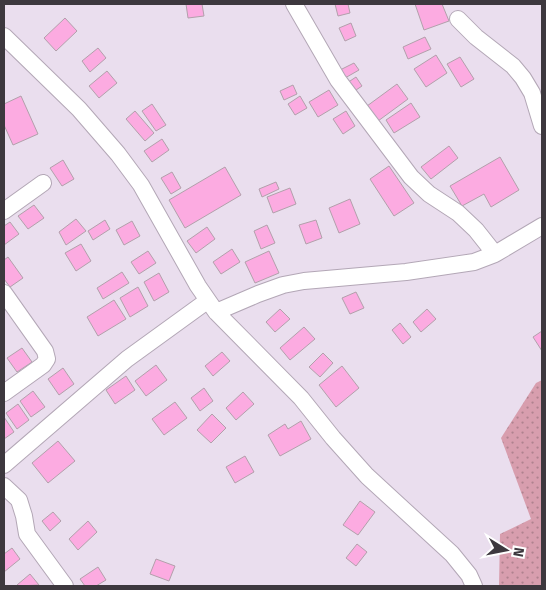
<svg xmlns="http://www.w3.org/2000/svg" width="546" height="590" font-family="'Fira Sans',sans-serif">
	<style>
		.grass { fill: url(#grass-dots) }
		.building { fill: #fcabe1; stroke: #b2a0ab }
		.lines { fill: none; stroke-linecap: round; stroke-linejoin: round }
		.minor-casing { stroke: #b3a7b6; stroke-width: 18 }
		.minor { stroke: #fff; stroke-width: 16 }
	</style>
	<defs>
		<pattern id="grass-dots" width="8" height="8" patternUnits="userSpaceOnUse" patternTransform="scale(1.25)"><rect width="8" height="8" fill="#d89eae"/><path d="M2 2h.1M6 6h.1" fill="none" stroke="#b0828f" stroke-width="1.8" stroke-linecap="round"/></pattern>
	</defs>
	<rect width="100%" height="100%" fill="#eadeee"/>
	<path class="grass" d="M542 380V586H499L500 534 531 519 501 438 536 383Z"/>
	<path class="building" d="M186 4H202L204 16 188 18Z
		M335 4H348L350 13 338 16Z
		M415 4H442L449 21 424 30Z
		M65 18 77 31 56 51 44 38Z
		M351 23 356 36 345 41 339 28Z
		M425 37 431 49 408 59 403 47Z
		M98 48 106 58 90 72 82 61Z
		M436 55 447 73 426 87 414 69Z
		M460 57 474 79 461 87 447 64Z
		M354 63 359 70 345 78 340 70Z
		M107 71 117 83 99 98 89 86Z
		M356 77 362 86 353 92 347 83Z
		M397 84 408 99 378 121 367 106Z
		M293 85 297 94 284 100 280 91Z
		M329 90 338 105 318 117 309 102Z
		M21 96 38 134 13 145 4 125V104Z
		M300 96 307 108 295 115 288 104Z
		M411 103 420 117 394 133 386 120Z
		M152 104 166 125 156 131 142 111Z
		M135 111 154 133 145 141 126 119Z
		M346 111 355 126 343 134 333 119Z
		M162 139 169 150 152 162 144 151Z
		M449 146 458 158 431 179 421 167Z
		M500 157 519 190 491 207 484 194 462 206 450 186Z
		M63 160 74 179 62 186 50 168Z
		M389 166 414 203 394 216 370 179Z
		M225 167 241 195 185 228 169 200Z
		M172 172 181 188 171 194 161 178Z
		M276 182 279 189 262 197 259 189Z
		M290 188 296 204 273 213 267 197Z
		M350 199 360 224 339 233 329 208Z
		M34 205 44 218 28 229 18 216Z
		M76 219 86 231 66 245 59 232Z
		M105 220 110 229 93 240 88 231Z
		M316 220 322 238 306 244 299 225Z
		M132 221 140 236 124 245 116 230Z
		M10 222 19 234 4 245V226Z
		M267 225 275 243 261 249 254 231Z
		M207 227 215 239 196 253 187 241Z
		M81 244 91 261 76 271 65 253Z
		M232 249 240 262 221 274 213 262Z
		M148 251 156 263 139 274 131 262Z
		M269 251 279 273 255 283 245 262Z
		M8 257 23 278 10 287 4 279V260Z
		M122 272 129 283 103 299 97 288Z
		M159 273 169 292 154 301 144 282Z
		M138 287 148 306 130 317 120 298Z
		M356 292 364 308 350 314 342 298Z
		M114 300 126 319 98 336 87 317Z
		M280 309 290 319 275 332 266 322Z
		M427 309 436 319 421 332 413 322Z
		M400 323 411 337 403 344 392 330Z
		M304 327 315 339 290 360 280 348Z
		M542 331V351L533 337Z
		M22 348 32 362 17 372 7 358Z
		M222 352 230 361 213 376 205 366Z
		M323 353 333 363 320 377 309 367Z
		M156 365 167 380 146 396 135 381Z
		M342 366 359 388 336 407 319 385Z
		M63 368 74 384 59 395 48 379Z
		M126 376 135 390 115 404 106 390Z
		M204 388 213 401 200 411 191 398Z
		M33 391 45 407 31 417 20 401Z
		M243 392 254 404 236 420 226 408Z
		M175 402 187 418 164 435 152 419Z
		M18 404 29 420 17 429 6 413Z
		M212 414 226 428 211 443 197 430Z
		M4 417 14 432 4 439Z
		M301 421 311 439 280 456 268 435 285 424 288 429Z
		M58 441 75 461 48 483 32 463Z
		M245 456 254 472 235 483 226 467Z
		M360 501 375 512 358 535 343 525Z
		M53 512 61 521 50 531 42 521Z
		M88 521 97 532 78 550 69 539Z
		M357 544 367 552 356 566 346 558Z
		M12 548 20 559 4 572V554Z
		M156 559 175 566 169 581 150 574Z
		M98 567 106 580 96 586H85L80 579Z
		M30 574 39 585 18 586 17 585Z"/>
	<g class="lines">
		<defs>
			<path id="minor" d="M294 4 338 80 411 177 429 194 458 213 476 230 495 254
				M458 19 476 37 513 66 523 78 532 93 542 126
				M4 36 79 109 118 154 141 185 198 286 216 312 301 398 333 438 367 476 452 554 469 575 474 586
				M4 211 43 183
				M4 293 45 351 47 359 43 365 4 393
				M216 312 258 294 283 285 304 281 406 272 474 262 495 254 542 226
				M4 465 127 359 207 301
				M4 486 19 500 24 516 27 534 65 586"/>
		</defs>
		<use href="#minor" class="minor-casing"/>
		<use href="#minor" class="minor"/>
	</g>
	<rect width="546" height="590" fill="none" stroke="#3d383e" stroke-width="10"/>
	<g transform="translate(506 550) rotate(100)" stroke="#ffffff" stroke-width="4" paint-order="stroke">
	<path d="M0-4L9 19L0 12L-9 19Z" fill="#3d383e"/>
	<text y="-8" font-size="14" font-weight="bold" text-anchor="middle" fill="#3d383e">N</text>
	</g>
</svg>
